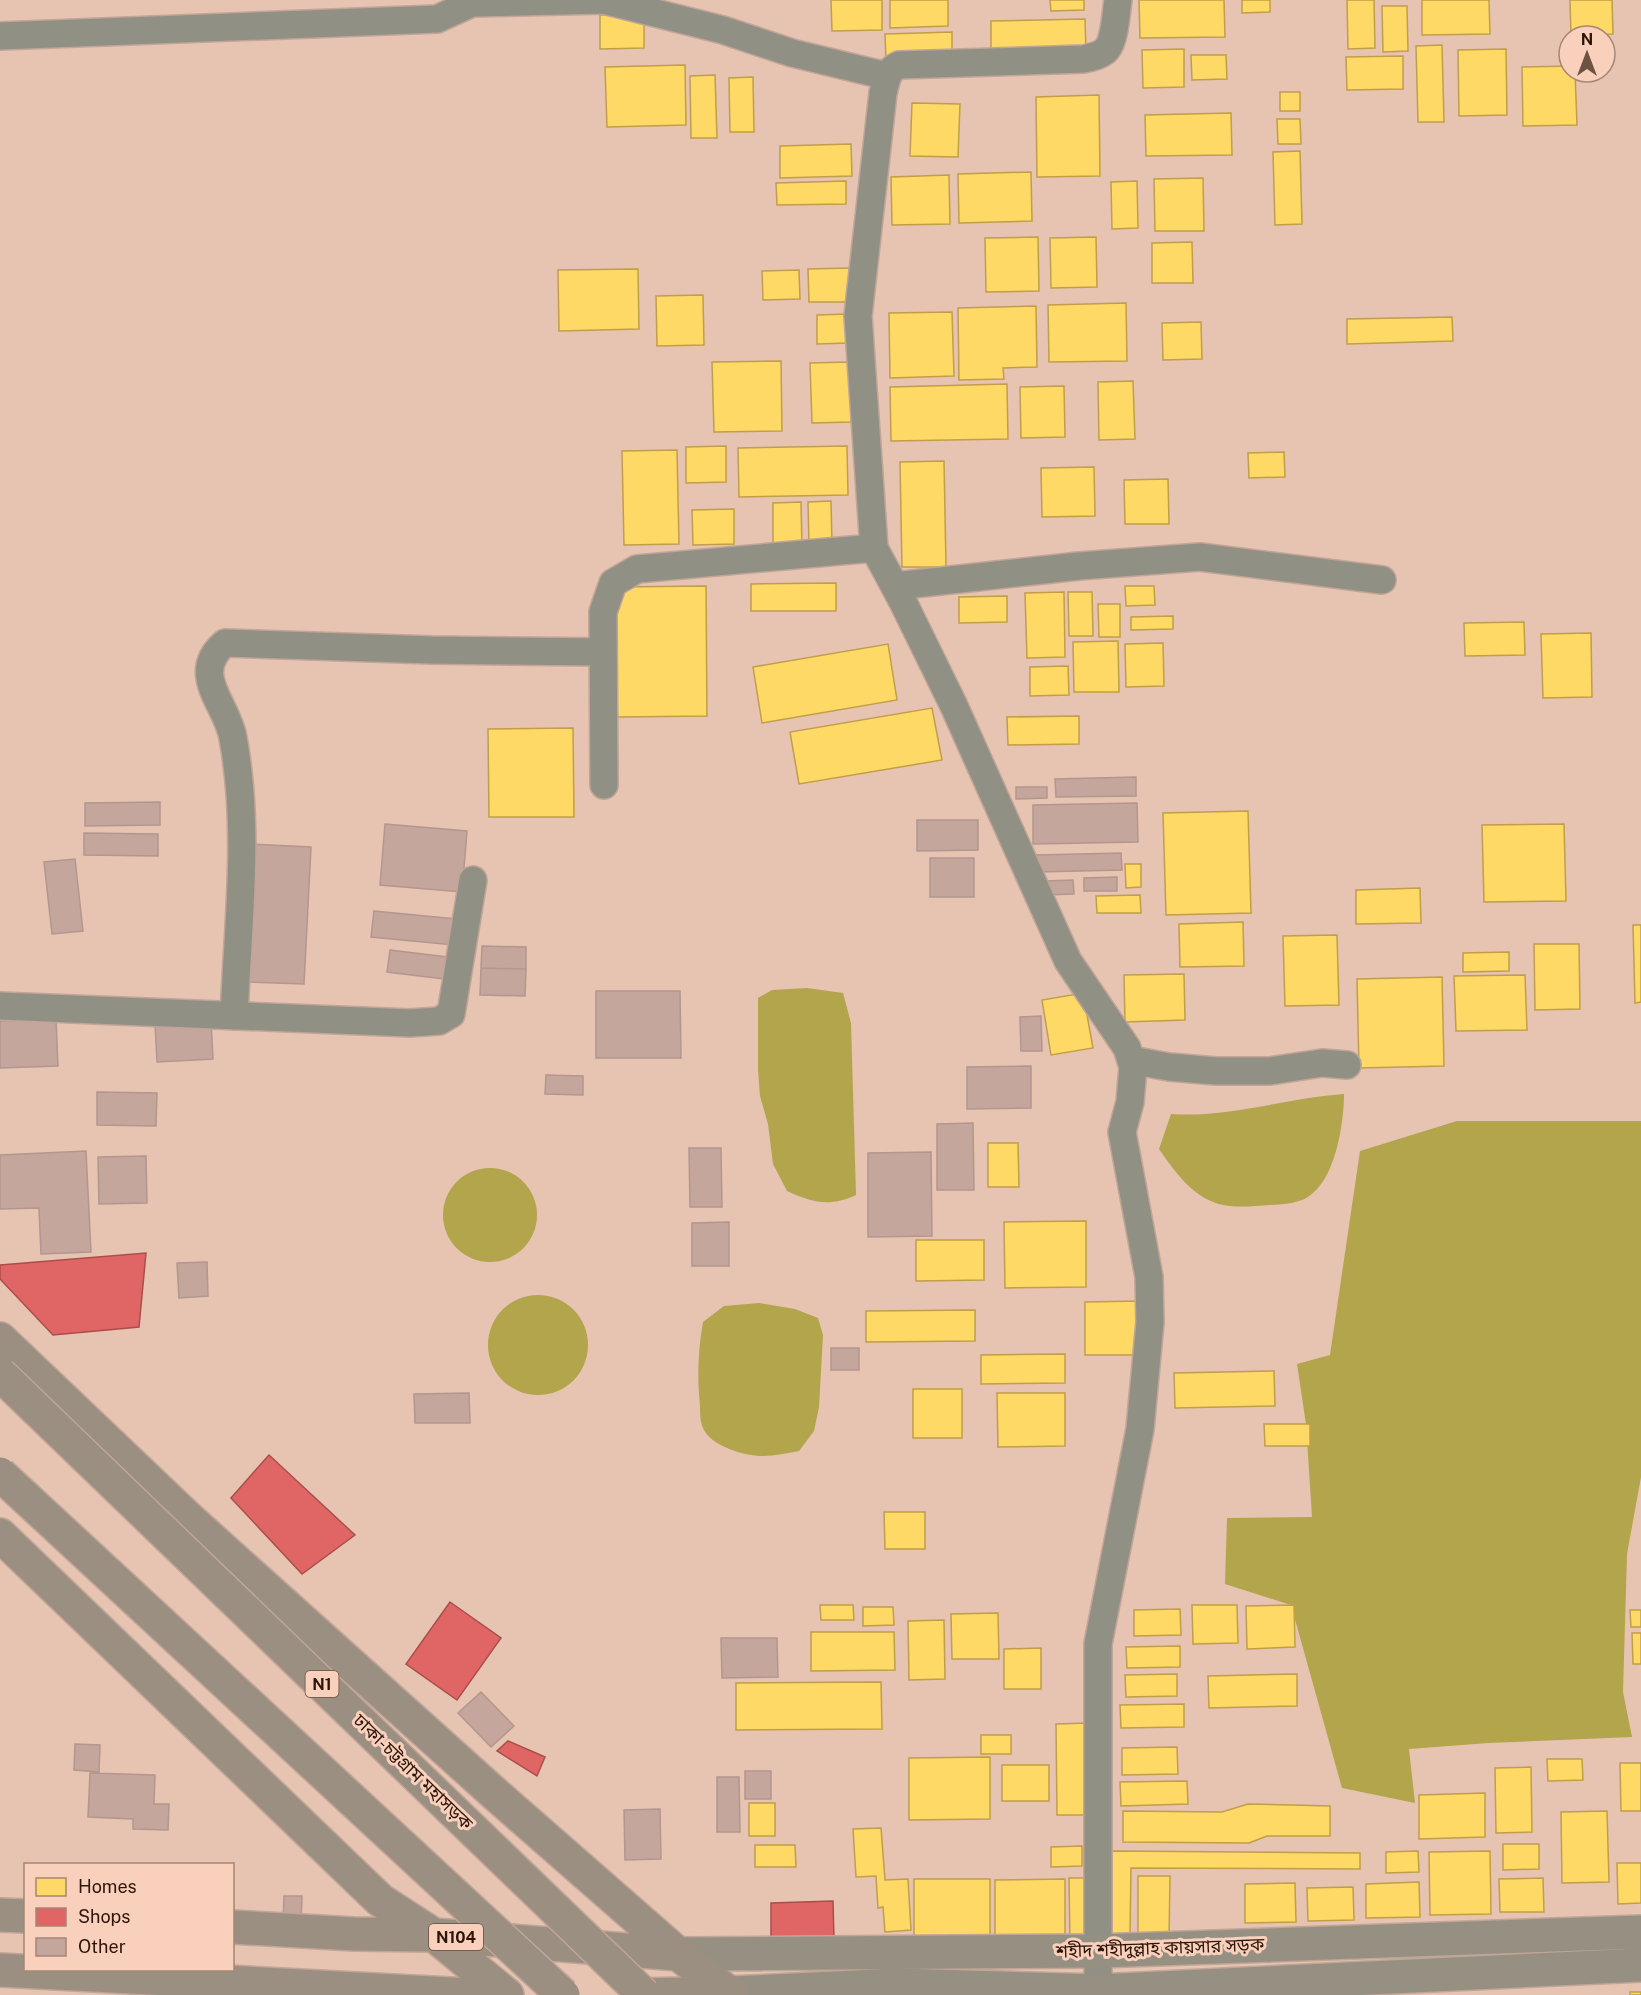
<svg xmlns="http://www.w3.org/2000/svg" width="1641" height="1995" font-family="'Public Sans','Noto Sans Bengali',sans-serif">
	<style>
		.water { fill: #b2a54c }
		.homes { fill: #ffd966; stroke: #c09e4a; stroke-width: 1.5 }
		.shops { fill: #e06666; stroke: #aa4e4a; stroke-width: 1.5 }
		.building { fill: #c4a69c; stroke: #b3968d; stroke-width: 1.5 }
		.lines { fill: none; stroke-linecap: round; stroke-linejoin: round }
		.street-casing { stroke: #c1a597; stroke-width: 30 }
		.secondary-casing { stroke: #c1a597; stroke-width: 36 }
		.highway-casing { stroke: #c1a597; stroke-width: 36 }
		.street { stroke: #909084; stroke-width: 27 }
		.secondary { stroke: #959082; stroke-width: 33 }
		.highway { stroke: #9b8f82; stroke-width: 33 }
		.highway-bridge-casing { stroke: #c1a597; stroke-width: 36; stroke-linecap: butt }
		.highway-bridge { stroke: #9b8f82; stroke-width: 33 }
		.labels { text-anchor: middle; stroke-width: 6; stroke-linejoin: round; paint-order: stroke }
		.shield { fill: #f8d0bc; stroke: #6a4d3f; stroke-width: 1.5 }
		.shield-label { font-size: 16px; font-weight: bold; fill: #2d1509 }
		.street-label { font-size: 18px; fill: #2d1509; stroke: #f8d0bc }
	</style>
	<rect width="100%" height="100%" fill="#e7c3b1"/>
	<path class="water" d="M807 988 843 993 851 1023 856 1195C830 1207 813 1203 787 1191L773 1164 768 1124 760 1096 758 1070V998L772 990Z
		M1344 1094C1344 1122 1336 1174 1313 1193 1301 1204 1285 1204 1270 1205 1255 1206 1238 1208 1223 1205 1194 1199 1175 1172 1159 1149L1171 1114C1229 1118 1286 1098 1344 1094Z
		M1457 1121H1641V1477L1627 1554 1623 1692 1632 1737 1488 1743 1409 1749 1415 1803 1342 1788 1291 1605 1225 1584 1227 1518 1312 1517 1306 1424 1297 1364 1330 1355 1360 1151Z
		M443 1215a47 47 0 1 1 94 0a47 47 0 1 1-94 0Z
		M488 1345a50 50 0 1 1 100 0a50 50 0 1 1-100 0Z
		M759 1303 795 1309 818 1318 823 1335 819 1407 814 1431 799 1451C787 1453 775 1456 763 1456 745 1456 710 1446 703 1428 700 1421 700 1412 700 1405 697 1377 698 1350 703 1322L724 1306Z"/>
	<path class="homes" d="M831 0H882V30L832 31Z
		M890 0H948V26L890 28Z
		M1050 0H1084V10L1051 11Z
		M1139 0H1224L1225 37 1140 38Z
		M1242 0H1270V12L1242 13Z
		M1347 0H1374L1375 48 1348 49Z
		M1422 0H1489L1490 34 1422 35Z
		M1570 0H1612L1613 34 1571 35Z
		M1382 6H1407L1408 51 1383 52Z
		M644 14V48L600 49V15Z
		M1085 19 1086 52 991 54V21Z
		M952 32V59L886 61 885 34Z
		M1442 45 1444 122H1418L1416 46Z
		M1184 49V87L1143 88 1142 50Z
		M1506 49 1507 115 1459 116 1458 50Z
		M1191 55H1226L1227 79 1192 80Z
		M1403 56V89L1347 90 1346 57Z
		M685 65 686 125 607 127 605 67Z
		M1569 66V72H1575L1577 125 1523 126 1522 67Z
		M715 75 717 138H691L690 76Z
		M753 77 754 132H730L729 78Z
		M1280 92H1300V111H1280Z
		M1099 95 1100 176 1037 177 1036 97Z
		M912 103 960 104 958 157 910 156Z
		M1231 113 1232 155 1146 156 1145 115Z
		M1277 119H1300L1301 144H1278Z
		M851 144 852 176 780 178V146Z
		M1300 151 1302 224 1275 225 1273 152Z
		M1031 172 1032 221 959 223 958 174Z
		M949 175 950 224 892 225 891 177Z
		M1203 178 1204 231H1155L1154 179Z
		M846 181V204L777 205 776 183Z
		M1137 181 1138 228 1112 229 1111 182Z
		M1038 237 1039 291 986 292 985 238Z
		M1096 237 1097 287 1051 288 1050 238Z
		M1192 242 1193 283H1152V243Z
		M849 268 850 302H809L808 269Z
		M638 269 639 329 559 331 558 270Z
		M799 270 800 299 763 300 762 271Z
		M703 295 704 345 657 346 656 296Z
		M1126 303 1127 361 1049 362 1048 305Z
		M1036 306 1037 367 1003 368 1004 379 959 380 958 308Z
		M952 312 954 376 890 378 889 313Z
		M848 314 849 343 817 344V315Z
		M1452 317 1453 341 1347 344V319Z
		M1201 322 1202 359 1163 360 1162 323Z
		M781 361 782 431 714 432 712 362Z
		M850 362 851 422 812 423 810 363Z
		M1133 381 1135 439 1099 440 1098 382Z
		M1007 384 1008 439 891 441 890 387Z
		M1064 386 1065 437 1021 438 1020 387Z
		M726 446V482L686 483V447Z
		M847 446 848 495 739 497 738 448Z
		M677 450 679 544 624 545 622 451Z
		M1284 452 1285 477 1249 478 1248 453Z
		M944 461 946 567H902L900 462Z
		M1094 467 1095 516 1042 517 1041 468Z
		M1168 479 1169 524H1125L1124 480Z
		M831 501 832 545H809L808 502Z
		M801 502 802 548 773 549V503Z
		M734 509V544L693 545 692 510Z
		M836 583V611H751V584Z
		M706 586 707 716 617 717 615 587Z
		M1125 586H1154L1155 605 1126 606Z
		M1064 592 1065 657 1027 658 1025 593Z
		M1068 592H1092L1093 636H1069Z
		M1007 596V622L959 623V597Z
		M1098 604H1120V637H1099Z
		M1173 616V629L1131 630V617Z
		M1524 622 1525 655 1465 656 1464 623Z
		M1591 633 1592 697 1543 698 1541 634Z
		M1118 641 1119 692H1074L1073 642Z
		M1163 643 1164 686 1126 687 1125 644Z
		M888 644 897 700 762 723 753 667Z
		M1068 666 1069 695 1030 696V667Z
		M932 708 942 760 799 784 790 732Z
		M1079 716V744L1008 745 1007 717Z
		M573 728 574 817H489L488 729Z
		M1248 811 1251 913 1166 915 1163 813Z
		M1564 824 1566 901 1484 902 1482 825Z
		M1125 864H1141V887L1126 888Z
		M1420 888 1421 923 1356 924V890Z
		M1140 895 1141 913H1097L1096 896Z
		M1243 922 1244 966 1180 967 1179 924Z
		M1633 925H1641V1002L1635 1003Z
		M1337 935 1339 1005 1285 1006 1283 936Z
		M1534 944H1579L1580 1009 1535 1010Z
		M1509 952V971L1463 972V953Z
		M1184 974 1185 1020 1125 1022 1124 975Z
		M1525 975 1527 1030 1456 1031 1454 976Z
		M1442 977 1444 1066 1359 1068 1357 979Z
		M1083 993 1093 1048 1051 1055 1042 1000Z
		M988 1143H1018L1019 1187H988Z
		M1086 1221V1287L1005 1288 1004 1222Z
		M916 1240H984V1280L916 1281Z
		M1141 1301 1142 1355H1085V1302Z
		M975 1310V1341L866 1342V1311Z
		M1065 1354V1383L981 1384V1355Z
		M1274 1371 1275 1406 1175 1408 1174 1373Z
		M913 1389H962V1438H913Z
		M997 1393H1065V1446L998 1447Z
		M1264 1424H1310V1446H1265Z
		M884 1512H925V1549H885Z
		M820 1605H853L854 1620H821Z
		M1192 1605H1237L1238 1643 1193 1644Z
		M1294 1605 1295 1647 1247 1649 1246 1606Z
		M863 1607H893L894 1625 863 1626Z
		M1180 1609 1181 1635 1134 1636V1610Z
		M1630 1610H1641V1627H1631Z
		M998 1613 999 1659H952L951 1614Z
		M944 1620 945 1679 909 1680 908 1621Z
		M811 1632H894L895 1670 811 1671Z
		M1632 1633H1641V1664H1633Z
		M1180 1646V1667L1127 1668 1126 1647Z
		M1041 1648V1689H1004V1649Z
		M1177 1674V1696L1126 1697 1125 1675Z
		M1297 1674V1706L1209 1708 1208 1676Z
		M881 1682 882 1729 736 1730V1683Z
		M1184 1704V1727L1121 1728 1120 1705Z
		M1088 1723 1089 1815H1057L1056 1724Z
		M981 1735H1011V1754H981Z
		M1177 1747 1178 1774 1122 1775V1748Z
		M990 1757V1819L909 1820V1758Z
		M1547 1759H1582L1583 1780 1548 1781Z
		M1620 1763H1641V1811H1621Z
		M1002 1765H1049V1801H1002Z
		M1531 1767 1532 1832 1496 1833 1495 1768Z
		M1187 1781 1188 1804 1121 1806 1120 1782Z
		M1485 1793V1837L1419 1839V1795Z
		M749 1803H775V1836H749Z
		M1248 1804 1330 1806V1836H1267L1249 1843 1123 1842V1811L1222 1812Z
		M1607 1811 1609 1882 1562 1883 1561 1812Z
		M881 1828 885 1880 908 1879 911 1930 885 1932 883 1907 878 1908 876 1876 856 1877 853 1829Z
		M1503 1844H1539V1869L1503 1870Z
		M755 1845H795L796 1867H755Z
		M1082 1846V1866L1051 1867V1847Z
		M1112 1851 1360 1853V1869L1131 1868 1130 1935H1111Z
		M1418 1851 1419 1872 1386 1873V1852Z
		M1490 1851 1491 1914 1430 1915 1429 1852Z
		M1617 1863H1641V1903L1618 1904Z
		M1138 1876H1170L1169 1938H1138Z
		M1069 1878H1088L1089 1941H1070Z
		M1543 1878 1544 1912H1500L1499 1879Z
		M914 1879H990V1939L914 1940Z
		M1065 1879V1946H995V1880Z
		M1419 1882 1420 1917 1366 1918V1884Z
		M1295 1883 1296 1922 1245 1923V1884Z
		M1353 1887 1354 1920 1308 1921 1307 1888Z
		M1630 1992H1641V1995H1630Z"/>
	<path class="shops" d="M146 1253 139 1327 53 1335 0 1279V1265Z
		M269 1455 355 1535 302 1574 231 1498Z
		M450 1602 501 1638 457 1700 406 1664Z
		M508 1741 545 1757 537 1776 497 1751Z
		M833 1901 834 1940 771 1941V1903Z"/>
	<path class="building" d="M1136 777V796L1056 797 1055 779Z
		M1016 787H1047V798L1016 799Z
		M160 802V825L85 826V803Z
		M1137 803 1138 842 1033 844V805Z
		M917 820H978V850L917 851Z
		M385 824 467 831 462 892 380 885Z
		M84 833 158 834V856L84 855Z
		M251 844 311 847 304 984 245 982Z
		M1121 853 1122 870 1038 872 1037 855Z
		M930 858H974V897H930Z
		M75 859 83 931 52 934 44 862Z
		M1117 877V891H1084V878Z
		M1073 880 1074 894 1046 895V881Z
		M374 911 456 919 454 945 371 937Z
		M482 946 526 947V969L481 968Z
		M390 950 455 958 452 980 387 972Z
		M481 968 526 969 525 996 480 995Z
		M596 991H680L681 1058H596Z
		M1041 1016 1042 1051H1021L1020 1017Z
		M56 1019 58 1066 0 1068V1021Z
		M211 1020 213 1059 157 1062 155 1023Z
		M1031 1066V1108L967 1109V1067Z
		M546 1075 583 1076V1095L545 1094Z
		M97 1092 157 1093 156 1126 97 1125Z
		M973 1123 974 1190H937V1124Z
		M689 1148H721L722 1207H690Z
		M86 1151 91 1252 41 1254 39 1208 0 1209V1155Z
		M931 1152 932 1236 868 1237V1153Z
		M146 1156 147 1203 99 1204 98 1157Z
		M729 1222V1266H692V1223Z
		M207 1262 208 1296 179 1298 177 1263Z
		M831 1348H859V1370H831Z
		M469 1393 470 1423H415L414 1394Z
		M721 1638H777L778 1677 722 1678Z
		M481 1692 514 1726 491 1747 458 1713Z
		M75 1744 100 1745 99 1772 74 1770Z
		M745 1771H771V1799H745Z
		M90 1773 155 1775 154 1804H169L168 1830 133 1829V1819L88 1817Z
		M717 1777H739L740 1832H717Z
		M660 1809 661 1859 625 1860 624 1810Z
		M284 1896H302L301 1925H283Z"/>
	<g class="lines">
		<defs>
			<path id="street" d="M0 36 437 19 472 3 603 0 723 30 792 53 887 76
				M895 586 1079 566 1200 557 1382 580
				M604 785 603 612 613 583 637 569 874 548
				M0 1006 410 1023 439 1021 451 1014 473 880
				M234 1016C238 923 250 829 233 738 228 705 188 674 225 643L432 650 603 652
				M1131 1060 1169 1067 1216 1071H1270L1322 1063 1347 1065
				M1098 1991V1644L1140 1429 1150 1322 1149 1277 1122 1132 1130 1102 1133 1067 1127 1048 1068 961 954 706 903 602 874 548 858 316 883 93C886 81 887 70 899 65L1084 59C1092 57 1102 55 1107 49 1115 39 1116 12 1118 0"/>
			<path id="secondary" d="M678 1954 1098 1951 1641 1932
				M731 1993 899 1985 1098 1991 1641 1965"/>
			<path id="highway" d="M0 1339 188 1518 494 1793 678 1954 732 1995
				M0 1535 380 1900 434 1935 507 1995
				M0 1915 26 1916
				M232 1927 354 1934 434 1935 678 1954
				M0 1970 469 1995
				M637 1995 731 1993"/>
		</defs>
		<use href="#street" class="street-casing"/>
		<use href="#secondary" class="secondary-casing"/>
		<use href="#highway" class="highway-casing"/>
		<use href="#street" class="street"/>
		<use href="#secondary" class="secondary"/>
		<use href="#highway" class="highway"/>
		<defs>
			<path id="highway-bridge" d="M0 1374 644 1995
				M0 1474 563 1995"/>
		</defs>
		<use href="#highway-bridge" class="highway-bridge-casing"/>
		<use href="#highway-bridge" class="highway-bridge"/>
	</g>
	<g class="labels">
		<g class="shield">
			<rect x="305.5" y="1671" width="33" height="26" rx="4.5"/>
			<rect x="429" y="1924" width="54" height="26" rx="4.5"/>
		</g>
		<g class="shield-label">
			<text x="322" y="1690">N1</text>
			<text x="456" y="1943">N104</text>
		</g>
		<g class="street-label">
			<text transform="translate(413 1772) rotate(44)" y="6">ঢাকা-চট্টগ্রাম মহাসড়ক</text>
			<text transform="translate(1160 1948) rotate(-2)" y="6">শহীদ শহীদুল্লাহ কায়সার সড়ক</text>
		</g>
	</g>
	<rect x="24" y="1863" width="210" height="108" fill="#f8d0bc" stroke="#a78574" stroke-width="1.5"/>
	<rect x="36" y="1878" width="30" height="18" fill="#ffd966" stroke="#a78574" stroke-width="1.5"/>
	<text x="78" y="1893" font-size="18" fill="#2d1509">Homes</text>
	<rect x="36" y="1908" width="30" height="18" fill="#e06666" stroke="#a78574" stroke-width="1.5"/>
	<text x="78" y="1923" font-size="18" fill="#2d1509">Shops</text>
	<rect x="36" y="1938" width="30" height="18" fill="#c4a69c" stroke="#a78574" stroke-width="1.5"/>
	<text x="78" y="1953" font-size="18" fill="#2d1509">Other</text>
	<g transform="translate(1587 54)"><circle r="28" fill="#f8d0bc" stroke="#a78574" stroke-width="1.5"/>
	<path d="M0-4.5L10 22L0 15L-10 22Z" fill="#6e5244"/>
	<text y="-9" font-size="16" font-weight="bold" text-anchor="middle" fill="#2d1509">N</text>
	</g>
</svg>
